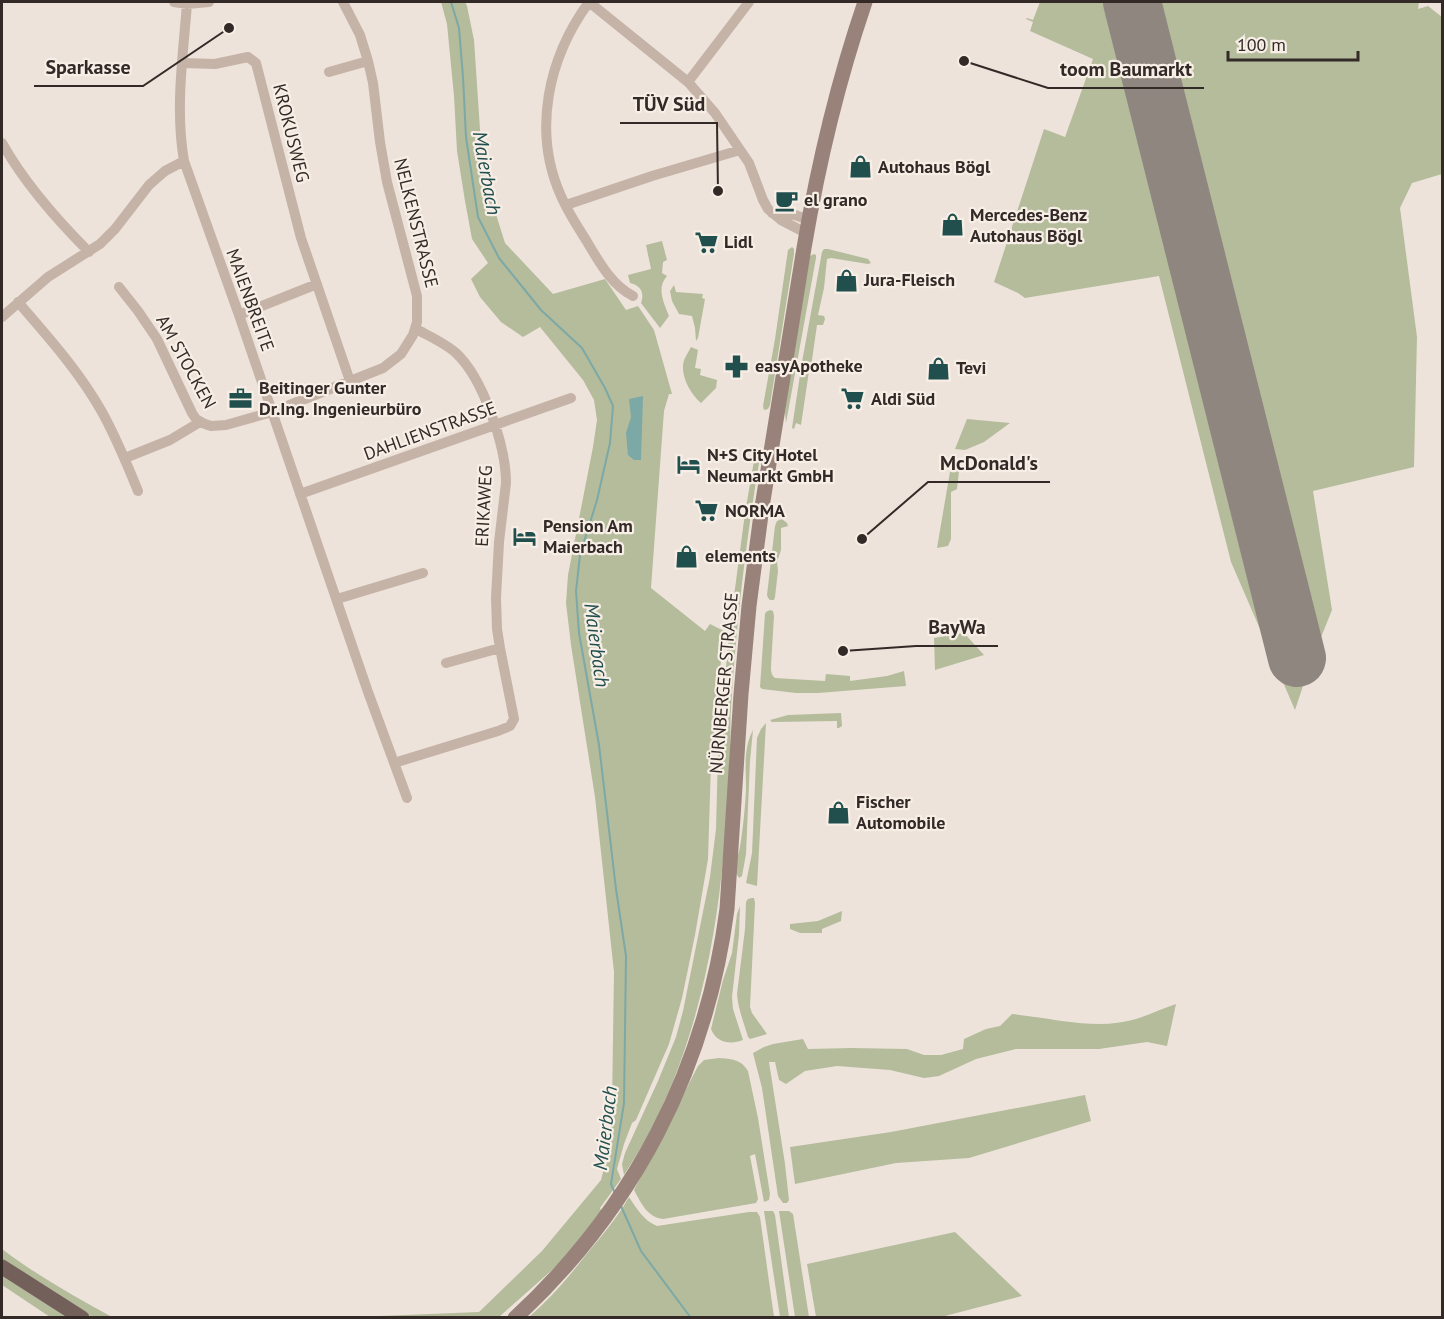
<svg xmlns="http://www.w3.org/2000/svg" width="1444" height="1319" font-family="'PT Sans',sans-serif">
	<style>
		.green { fill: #b4bc9c }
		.water { fill: #7ca8a6 }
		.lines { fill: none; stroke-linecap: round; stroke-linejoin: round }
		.stream { stroke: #7ca8a6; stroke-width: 2 }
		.runway { stroke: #908680; stroke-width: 58 }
		.minor { stroke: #c5b3a8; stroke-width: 10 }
		.secondary { stroke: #988279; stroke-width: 15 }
		.primary { stroke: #73605a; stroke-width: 15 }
		.labels { text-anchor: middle; stroke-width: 4.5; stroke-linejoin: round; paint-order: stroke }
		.street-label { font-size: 18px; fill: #332a27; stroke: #f7eee6 }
		.poi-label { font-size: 18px; font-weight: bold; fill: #332a27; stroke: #f7eee6; text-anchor: start }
		.water-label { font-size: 20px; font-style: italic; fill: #214f4e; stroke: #f7eee6 }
		.leader { fill: none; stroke: #332a27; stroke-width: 2 }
		.callout-dot { fill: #332a27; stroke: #f7eee6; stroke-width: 2 }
		.callout-label { font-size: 20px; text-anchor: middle; font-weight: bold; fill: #332a27; stroke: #f7eee6; stroke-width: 4.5; stroke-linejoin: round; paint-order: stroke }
	</style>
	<rect width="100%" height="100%" fill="#eee3da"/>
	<path class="green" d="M441 2H465L467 6 474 40 481 144 489 192 505 243 553 294 605 279 626 310 638 306 654 330 672 394H669L664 411 651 588 705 631 710 624 724 631 711 763 708 859 695 935 682 998 669 1044 636 1120 632 1123 624 1144 617 1169 621 1179 600 1208 602 1212 572 1249 552 1270 499 1317 380 1318V1316L479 1312 542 1251 601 1180 610 1145 612 1104 614 972 595 797 571 645 566 603 568 575 593 447 597 420 594 400 583 380 540 327 523 337 501 322 480 297 471 279 488 263 472 239 465 201 457 151 454 96 447 24Z
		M1040 2H1124L1296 677 1304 652 1139 2H1419L1418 9 1428 6 1442 17V174L1412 183 1400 208 1417 337 1414 467 1313 491 1332 610 1311 662 1295 710 1231 562 1159 276 1025 298 1018 293 994 282 1044 129 1065 137 1093 59 1030 31 1033 22 1026 19 1027 18 1033 20Z
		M662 241 667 260 663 262 662 273 667 276C656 288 664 303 669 316L660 328 641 303C645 292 640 285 630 283L628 275 651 269 646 245Z
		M792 247 794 249V254L770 405 768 409 764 410 763 406 775 339 788 250Z
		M824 249H828L868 259 871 263 868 264 831 258 827 259 824 288 818 315 824 316 825 319 823 325H817L811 367 803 366 802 362 822 252Z
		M814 254 816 255V258L786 423 785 413 789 381 810 256Z
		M674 285 676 292 703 294 702 298 705 299 698 338 696 341 695 328 692 316 679 314 672 301 670 291Z
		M691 347 698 350 695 368 701 369 700 375 717 380 716 388 701 403C691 394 682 379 683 365 684 358 688 353 691 347Z
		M806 369 809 371 801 425 796 423 794 429 792 428 800 375 803 370Z
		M967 419 1010 423 984 442 965 450 955 449Z
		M757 451 760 452V457C746 540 736 625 731 709 730 722 731 736 730 750 729 783 727 816 724 849 716 943 697 1035 656 1120 647 1139 635 1157 624 1175L622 1164 625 1153 658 1081 676 1037 683 1011 710 877 716 829 718 754 729 634 745 513 755 455Z
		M952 460 959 471 957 489 951 492V539L948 546 937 548Z
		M782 519 787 523 788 526 781 528V550L777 562 778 571 775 597 774 600H770L768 598 767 595 775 526 777 521Z
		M770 610 773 611 774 616 771 666C771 671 771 675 775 678L825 681 826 674 850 676V681L887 676 904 671 906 686 818 693H796L762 689 760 687 765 614 766 612Z
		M964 633 984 655 935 670 934 638Z
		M841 713 842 726 839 728H837V721L772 722 770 720 788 715Z
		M766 723 757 886 746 883 752 853 757 738 761 729Z
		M753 730 750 761 746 854 742 876 739 878C732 868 738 858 740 847 743 828 745 809 746 790 746 770 743 748 753 730Z
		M752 898H754L755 903 750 1007 752 1013 767 1034 750 1039 748 1037C744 1023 738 1009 737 994L745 929 746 902 748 899Z
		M740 906 739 935 732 997 733 1009 743 1040C731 1045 716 1043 711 1029L723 980 732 953 737 914Z
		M842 911 841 921 822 929V933H800L790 929V924L818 921Z
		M1176 1004 1167 1046 1147 1042 1099 1049H1016L976 1059 939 1076 924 1078 890 1070 837 1066 805 1071 786 1084 779 1080 775 1062H769L785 1164 789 1200 787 1203H783L778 1196 762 1088 753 1053 764 1047 773 1044 803 1039 808 1049 851 1048 907 1049 924 1055H941L963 1049 964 1039 986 1029 1000 1026 1012 1014C1053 1018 1096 1031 1136 1019 1150 1015 1163 1008 1176 1004Z
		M719 1058C731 1059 741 1059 748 1071L758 1118 770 1194 769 1200 764 1202 755 1154 750 1156 758 1199 756 1203 663 1219C647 1217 641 1203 634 1190L698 1066 704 1060Z
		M1085 1095 1091 1121 969 1158 896 1163 795 1184 790 1147 891 1132Z
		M629 1197C637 1209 643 1220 657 1226L749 1212H757L760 1217 774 1317H529C550 1299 568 1278 585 1256 601 1237 617 1218 629 1197Z
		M764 1211H773L775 1215 789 1317H780Z
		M779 1211H789L793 1214 809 1317H795Z
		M955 1232 1022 1296 941 1317H816L807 1264Z
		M2 1249C36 1275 74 1296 112 1317H92L46 1291 2 1260Z
		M2 1275 68 1317H50L2 1285Z"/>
	<path class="water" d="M643 396 641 460H634L628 455 626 433 631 417 629 399Z"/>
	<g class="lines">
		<path class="stream" d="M451 2 459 28 463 77 466 137 478 217 499 258 541 310 582 348 605 388 613 406 610 443 597 500 580 555 576 591 579 633 599 745 616 889 626 956 624 1103 611 1184 615 1193
			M621 1206 641 1251 691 1318"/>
		<path class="runway" d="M1132 2 1297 658"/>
		<path class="minor" d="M174 2 187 4 209 2
			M589 2C548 58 532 131 561 196 568 212 577 226 586 240 598 260 611 285 633 296
			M589 2 688 82 715 113 749 163 763 200 768 209 781 220 806 233
			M187 4C183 56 175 109 184 161L239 315 368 692 407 798
			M183 63 215 64 248 57 256 63 301 238 350 381
			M329 72 368 61
			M688 82 749 2
			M2 143C25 184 56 219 89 252
			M566 205 652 176 740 150
			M772 213 795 215 809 220
			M119 287 138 311 157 339 192 413 196 419 205 424 211 426 226 425 272 412 383 368 401 354 413 335 417 322V296L387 182 380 142 373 83 368 61 360 35 343 2
			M18 302C48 337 79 371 102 412 116 437 127 464 138 491
			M239 315 317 284
			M2 317 48 277 100 244 115 229 149 185 165 171 184 161
			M125 458 170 440 200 422
			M300 494 571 398
			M337 599 423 573
			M446 663 500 648
			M394 763 498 731 510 726 514 719 500 648 497 629 496 598 499 542 506 483C506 446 483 378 456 353 445 343 429 336 416 329"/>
		<path class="secondary" d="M515 1318C634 1208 706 1069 727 909L741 694 749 606 762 507 804 248C818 165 838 81 865 2"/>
		<path class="primary" d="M2 1267 82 1318"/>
	</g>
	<defs>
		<symbol id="shop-bare" viewBox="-9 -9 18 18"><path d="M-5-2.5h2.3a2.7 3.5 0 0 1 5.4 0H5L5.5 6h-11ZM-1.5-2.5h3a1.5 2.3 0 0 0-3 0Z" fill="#214f4e" stroke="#f7eee6" stroke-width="2.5" paint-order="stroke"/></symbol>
		<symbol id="cafe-bare" viewBox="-9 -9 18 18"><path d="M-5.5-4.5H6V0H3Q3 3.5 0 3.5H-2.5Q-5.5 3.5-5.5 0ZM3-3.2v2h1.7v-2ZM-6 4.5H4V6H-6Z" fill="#214f4e" stroke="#f7eee6" stroke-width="2.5" paint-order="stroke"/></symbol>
		<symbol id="supermarket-bare" viewBox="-9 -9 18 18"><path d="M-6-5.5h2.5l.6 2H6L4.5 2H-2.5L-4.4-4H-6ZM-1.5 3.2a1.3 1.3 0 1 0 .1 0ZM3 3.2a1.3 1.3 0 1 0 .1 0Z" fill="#214f4e" stroke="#f7eee6" stroke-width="2.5" paint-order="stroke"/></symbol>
		<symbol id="pharmacy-bare" viewBox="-9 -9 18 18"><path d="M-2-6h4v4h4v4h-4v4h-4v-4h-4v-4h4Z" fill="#214f4e" stroke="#f7eee6" stroke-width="2.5" paint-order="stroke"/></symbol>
		<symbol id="office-bare" viewBox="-9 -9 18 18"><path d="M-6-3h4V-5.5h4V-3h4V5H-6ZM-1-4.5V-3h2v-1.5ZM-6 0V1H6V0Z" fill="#214f4e" stroke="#f7eee6" stroke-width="2.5" paint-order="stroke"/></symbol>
		<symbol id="hotel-bare" viewBox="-9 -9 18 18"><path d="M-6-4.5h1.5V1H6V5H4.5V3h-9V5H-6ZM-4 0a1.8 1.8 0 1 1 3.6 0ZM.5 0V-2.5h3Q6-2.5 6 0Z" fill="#214f4e" stroke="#f7eee6" stroke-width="2.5" paint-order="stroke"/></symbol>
	</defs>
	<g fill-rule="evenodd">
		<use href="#shop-bare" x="844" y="150" width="33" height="33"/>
		<use href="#cafe-bare" x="770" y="184" width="33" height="33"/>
		<use href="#shop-bare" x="936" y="208" width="33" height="33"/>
		<use href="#supermarket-bare" x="690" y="226" width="33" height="33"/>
		<use href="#shop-bare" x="830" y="264" width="33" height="33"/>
		<use href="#pharmacy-bare" x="720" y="350" width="33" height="33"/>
		<use href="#shop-bare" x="922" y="352" width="33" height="33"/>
		<use href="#office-bare" x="224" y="382" width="33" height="33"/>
		<use href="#supermarket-bare" x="836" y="382" width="33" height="33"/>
		<use href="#hotel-bare" x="672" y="448" width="33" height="33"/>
		<use href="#supermarket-bare" x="690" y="494" width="33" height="33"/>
		<use href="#hotel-bare" x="508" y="520" width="33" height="33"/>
		<use href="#shop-bare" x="670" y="540" width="33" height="33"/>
		<use href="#shop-bare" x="822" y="796" width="33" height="33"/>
	</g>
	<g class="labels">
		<g class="street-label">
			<text transform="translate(291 133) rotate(76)" y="6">KROKUSWEG</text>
			<text transform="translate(416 223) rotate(76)" y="6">NELKENSTRASSE</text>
			<text transform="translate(250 300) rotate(70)" y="6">MAIENBREITE</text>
			<text transform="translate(186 362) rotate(61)" y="6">AM STOCKEN</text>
			<text transform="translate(430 431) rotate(-20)" y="6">DAHLIENSTRASSE</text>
			<text transform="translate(484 506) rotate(-87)" y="6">ERIKAWEG</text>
			<text transform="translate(724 683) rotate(-85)" y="6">NÜRNBERGER STRASSE</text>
		</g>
		<g class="poi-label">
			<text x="878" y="173">Autohaus Bögl</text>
			<text x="804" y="206">el grano</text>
			<text x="970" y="221">Mercedes-Benz<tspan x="970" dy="21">Autohaus Bögl</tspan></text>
			<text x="724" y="248">Lidl</text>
			<text x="864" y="286">Jura-Fleisch</text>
			<text x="755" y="372">easyApotheke</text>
			<text x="956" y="374">Tevi</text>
			<text x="259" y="394">Beitinger Gunter<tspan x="259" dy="21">Dr.Ing. Ingenieurbüro</tspan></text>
			<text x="871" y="405">Aldi Süd</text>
			<text x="707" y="461">N+S City Hotel<tspan x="707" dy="21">Neumarkt GmbH</tspan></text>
			<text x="725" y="517">NORMA</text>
			<text x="543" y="532">Pension Am<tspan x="543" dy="21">Maierbach</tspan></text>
			<text x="705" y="562">elements</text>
			<text x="856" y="808">Fischer<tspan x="856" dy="21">Automobile</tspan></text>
		</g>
		<g class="water-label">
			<text transform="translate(487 173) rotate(80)" y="7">Maierbach</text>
			<text transform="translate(597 645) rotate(82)" y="7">Maierbach</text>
			<text transform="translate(605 1128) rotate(-83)" y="7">Maierbach</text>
		</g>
	</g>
	<path class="leader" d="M229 28L143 86H34M964 61L1048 88H1204M718 191L717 123H620M862 539L928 482H1050M843 651L916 646H998"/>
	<g class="callout-dot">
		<circle cx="229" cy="28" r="6"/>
		<circle cx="964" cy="61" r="6"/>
		<circle cx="718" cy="191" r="6"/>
		<circle cx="862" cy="539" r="6"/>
		<circle cx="843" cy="651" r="6"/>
	</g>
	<g class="callout-label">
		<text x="88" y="74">Sparkasse</text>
		<text x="1126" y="76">toom Baumarkt</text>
		<text x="669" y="111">TÜV Süd</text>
		<text x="989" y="470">McDonald's</text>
		<text x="957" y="634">BayWa</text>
	</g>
	<rect width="1444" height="1319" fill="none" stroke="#332a27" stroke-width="6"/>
	<path d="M1228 51v9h130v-9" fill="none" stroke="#332a27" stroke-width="3"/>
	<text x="1237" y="51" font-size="18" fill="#332a27" stroke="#f7eee6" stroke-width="4.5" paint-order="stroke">100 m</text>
</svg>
